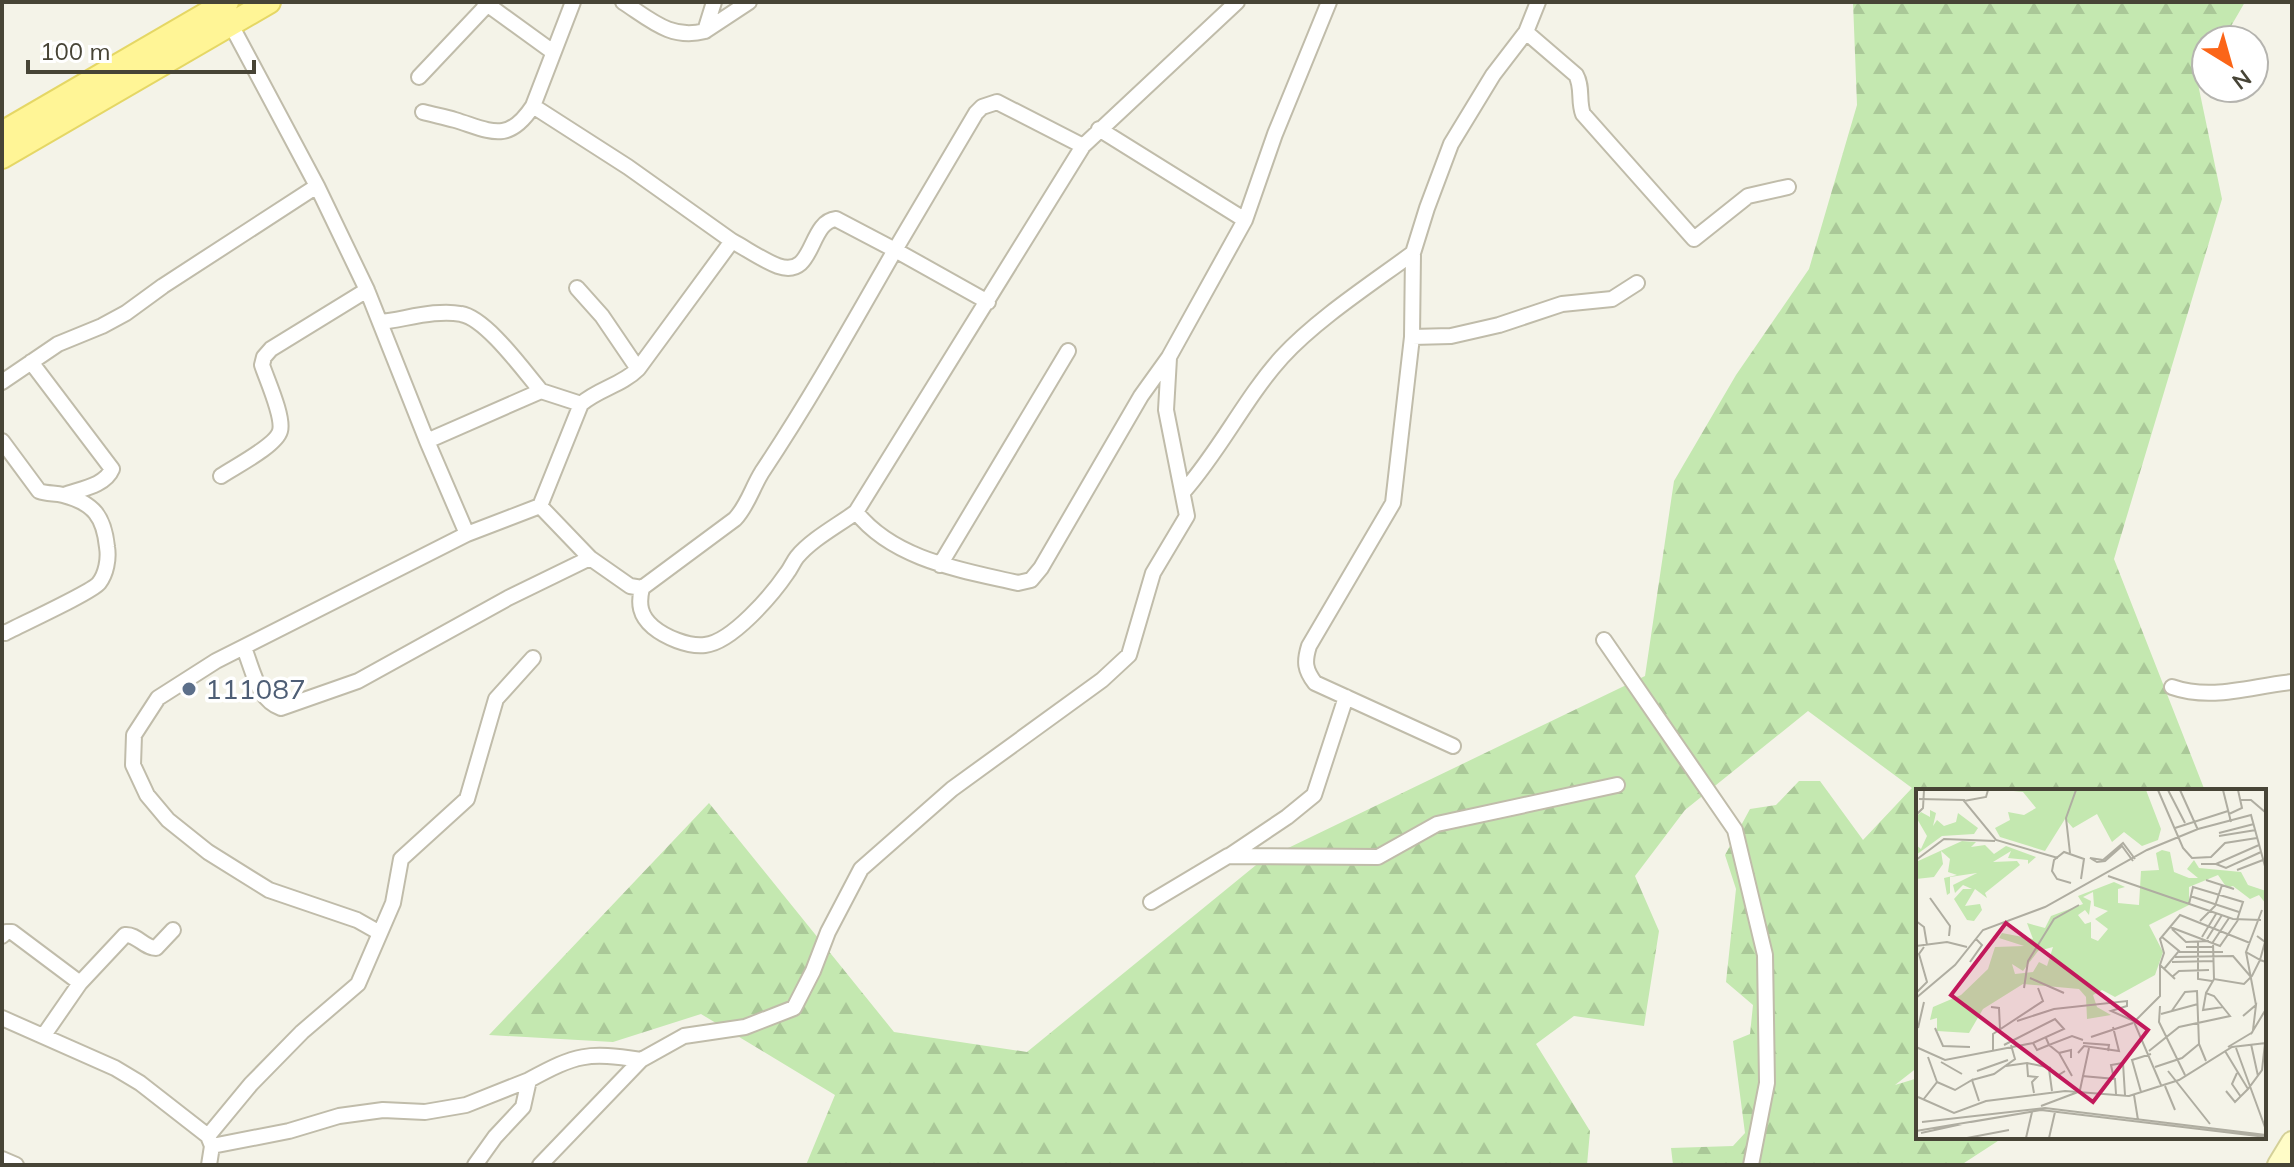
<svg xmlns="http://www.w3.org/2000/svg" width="2294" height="1167" font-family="Mulish,sans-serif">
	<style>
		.forest { fill: url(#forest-firs) }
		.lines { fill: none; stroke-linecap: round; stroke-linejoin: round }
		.street-casing { stroke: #c0bcaa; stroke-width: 18 }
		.secondary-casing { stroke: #d4d098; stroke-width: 24 }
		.primary-casing { stroke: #e5d765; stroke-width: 26 }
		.street { stroke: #fff; stroke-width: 14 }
		.secondary { stroke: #fffcc7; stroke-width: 20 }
		.primary { stroke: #fff596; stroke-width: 22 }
		.service-dot { fill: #5c6f8a; stroke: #fff; stroke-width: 3 }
		.labels { text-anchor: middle; stroke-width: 7; stroke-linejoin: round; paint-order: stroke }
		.service-label { font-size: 28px; fill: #4e5e75; stroke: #fff; text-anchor: start }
		.inset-road { fill: none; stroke: #afada1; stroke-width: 2 }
		.view { fill: #c2185b; fill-opacity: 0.15; stroke: #c2185b; stroke-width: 4 }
		.inset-edge { fill: none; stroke: #474436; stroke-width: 4 }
	</style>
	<defs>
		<pattern id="forest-firs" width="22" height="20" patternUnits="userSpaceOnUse" patternTransform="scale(2)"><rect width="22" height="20" fill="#c4e8b0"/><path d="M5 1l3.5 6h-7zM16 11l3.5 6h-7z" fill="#aac898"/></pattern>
	</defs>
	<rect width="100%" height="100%" fill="#f4f3e8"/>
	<path class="forest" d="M1853 2H2245L2223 40H2206V70L2198 84 2222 199 2114 559 2205 791H1918V1067L1895 1085 1918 1078V1137H2004L1961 1165H1673L1671 1148 1733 1146 1745 1133 1733 1041 1750 1034 1753 1005 1726 982 1736 889 1725 855 1750 809 1776 805 1799 781H1820L1863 840 1912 788 1808 711 1685 810 1635 876 1659 931 1644 1026 1574 1016 1536 1044 1590 1131 1587 1165H806L835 1095 701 1014 613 1042 489 1035 709 803 894 1032 1027 1052 1261 861 1645 676 1674 481 1736 375 1809 269 1857 105Z"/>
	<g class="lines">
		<defs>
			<path id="street" d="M484 2 553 52
				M623 2C651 20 671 40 705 31L714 2
				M1237 2 1083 146 856 512C894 560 962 570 1018 583L1031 580 1041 568 1141 396 1169 357 1245 220 1275 134 1329 2
				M230 23 317 186 367 290 427 441 467 534
				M705 31 749 2
				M1526 32 1576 75C1583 87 1578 101 1583 114L1694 239 1748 196 1788 187
				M419 77 487 5
				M533 106 573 2
				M423 112C434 115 445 117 455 120 491 131 508 144 533 106L628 167 732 241 638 369 602 316 577 288
				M1099 129 1245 220
				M732 241C747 249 762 260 778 266 815 279 808 222 836 219L895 250 976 113 982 107 997 102 1083 146
				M381 322C406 319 437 309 461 314 486 318 524 371 541 391L427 441
				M1412 337 1451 336 1499 325 1562 304 1612 299 1637 283
				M31 362 112 469C105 486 80 489 64 495
				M2 382 58 344 102 326 126 313 163 286 317 186
				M581 404C598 389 622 385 638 369
				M2 441 39 491C47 494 55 493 63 495 94 503 104 517 107 547 109 559 106 574 99 583 92 592 20 625 5 633L2 632
				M221 476C234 467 276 446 280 431 284 417 267 380 262 365L264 357 271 349 367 290
				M1184 491C1221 449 1245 398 1282 357 1317 319 1371 284 1413 253
				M590 558 630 586 642 588 735 519C748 505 752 488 762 472 810 400 852 325 895 250L988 302
				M940 565 1068 351
				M642 588C638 604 640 616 653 627 665 637 688 647 705 645 732 642 772 595 787 573 791 568 793 562 797 557 812 539 837 526 856 512
				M1604 640 1735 830 1765 955 1767 1083 1751 1165
				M244 648C253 670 257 699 281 708L358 681 508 598 590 558 540 506
				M2172 687C2212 701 2251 686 2292 682
				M1453 746 1315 683C1305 670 1304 662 1309 646L1393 503 1412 337 1413 253 1427 208 1451 144 1493 75 1526 32 1538 2
				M1229 856 1287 817 1314 795 1346 697
				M1151 902 1228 856 1378 857 1437 824 1617 785
				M380 933 357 920 269 890 208 852 168 820 147 795 133 765 134 735 158 698 216 661 467 534 540 506 581 404 541 391
				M2 936 6 932H12L80 983 44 1035
				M80 983 125 935C137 934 144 948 156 948L173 930
				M2 1018 115 1068 140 1083 208 1136 212 1146 209 1165
				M529 1080C577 1054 587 1052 641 1060
				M208 1136 251 1084 302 1032 358 984 393 903 401 859 467 799 496 699 533 658
				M212 1146 289 1131 339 1116 383 1110 425 1112 466 1105 529 1080 523 1107 495 1137 475 1165
				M2 1159 16 1165
				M540 1165 641 1060 684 1036 745 1027 794 1008 813 971 828 932 861 869 952 789 1102 680 1129 655 1153 573 1187 516 1166 410 1169 358"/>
			<path id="secondary" d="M2278 1165 2292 1142"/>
			<path id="primary" d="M2 133 227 2
				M2 157 269 2"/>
		</defs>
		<use href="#street" class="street-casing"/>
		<use href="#secondary" class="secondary-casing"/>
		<use href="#primary" class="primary-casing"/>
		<use href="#street" class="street"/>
		<use href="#secondary" class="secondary"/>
		<use href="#primary" class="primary"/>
	</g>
	<circle class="service-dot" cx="189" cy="689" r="8"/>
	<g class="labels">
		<g class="service-label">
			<text x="205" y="699">111087</text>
		</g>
	</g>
	<g transform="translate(1916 789)">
		<rect width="350" height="350" fill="#f4f3e8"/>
		<path d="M88 1H230L245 40 242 51 226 57 208 43 196 53 181 25 157 39 149 30 129 62 84 48 79 39 94 31 92 23 108 26 120 19 107 3ZM14 21 20 24 17 37 21 31 28 37 40 33 42 24 62 39 58 45 26 47 0 66V56L5 60 11 47 0 28 5 23 14 28ZM46 52 60 53 55 58 69 56 78 65 90 57 120 68 112 75V71L92 69 95 62 77 73 101 72 104 76 69 104 71 109 59 100 49 117 64 115 66 121 58 132 51 131 38 110 47 100H56L47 96 39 104 37 96 61 84 34 88V104L31 106 28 89 41 86 32 83 34 70 25 62 27 75 18 88 0 90V73ZM246 61 254 63 258 83 273 89H282L271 80 278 71 283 79 325 83 332 96 350 102V115L343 106 334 110 317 97 311 99 302 86 273 98V116L233 136 247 163 239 186 199 208 186 201 177 206 181 218 195 226 171 230 170 208 163 200 107 195 67 220 53 244 21 242V229L14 231 17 218 45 206 72 180 79 158 108 157 83 149 86 144 117 150 111 134 129 139 135 127 167 115 162 107 198 93 209 98 202 100V114L223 116 225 82 243 81 240 64ZM177 103 178 117 192 122 179 130 192 140 182 152 175 149V133L169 135 162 126 169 121 173 126 175 112 167 108ZM137 158 131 177 123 173 117 183 99 185 96 175 107 182 122 162Z" fill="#c4e8b0" fill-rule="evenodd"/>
		<path class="inset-road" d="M72 1 70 8 48 12 80 51 142 69M242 1 267 59 276 69 295 68 309 54 341 49M252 1 269 34M264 1 282 41M307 1 315 33M3 10 49 11M324 11H335L349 23M313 25 326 19 322 1M0 26 7 19 8 1M259 39 312 22M303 44 338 35M303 47 340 41M154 64 150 29 160 1M0 71 28 50 79 52M217 72 206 57 189 72 181 73 174 69 187 71 207 54 219 70M285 75H300L343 56M300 75 310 79 345 63M321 81 347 71M192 87 317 130 345 131M290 91 318 100M155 94 141 90 136 82 138 71 148 63 168 70 165 90M274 107 323 123M14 109 34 137 33 147M273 115 277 98 327 113 321 131M0 132 8 138 11 156M284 132 299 117 306 96M254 138 304 157 322 131M256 140 270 153 293 152M341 147 349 153 344 171 350 173M246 148 263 162 248 180M286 148 300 125M291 150 306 126M282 153V190L296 192M0 157 31 153 51 158M270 158H297M263 163H307M330 163 340 216M259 168 317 167 335 188M54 173 66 156 60 150M256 173 298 172M244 176V207L218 233 245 296M256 188 263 182 293 181M114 189 148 204M259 190 244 176 248 164 244 150 264 126 334 154M298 190 297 153 313 129M108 199 112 172 138 130 163 116M0 204 11 193 3 165 8 158M290 204 298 190 328 195 336 187 344 171 330 163 346 121M0 209 39 176 67 141 129 118 231 61 282 40 335 26 350 81M244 217 243 233 269 286M75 218 83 219 84 240M255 223 269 203 281 202 283 255 290 272M245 225 282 215M327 227 340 216 337 241M101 232 138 220 211 212V217L195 222 218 232M2 239 8 213M19 239 27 257 54 258M335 245 350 220M175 248 217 234M130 249 133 256 156 247 167 251M117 254 121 261 133 256 143 264M167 254 193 256 192 262M335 255 342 287M0 258 29 271 117 254 148 240 139 230 88 256M312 258 337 243M320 259 350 341M77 262V245L127 212 122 199M233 262 263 238 314 227 298 207 290 204 287 221 307 218M309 262 332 300M162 264 168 257 203 262 197 238M155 269V261L143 264 156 287M25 273 46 285M111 274 112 287 121 288 116 293 118 304M90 277 111 274 135 279M239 278 266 269 283 255M61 282 92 271M252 282 294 335M321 284 316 295 325 308M166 287 199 290 200 305M198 290 195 276 207 274 209 306M56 291 78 285 99 270 95 256M21 293 39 301 56 291 63 312M249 297 259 321M164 301 173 259M136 302 133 280 141 287 149 282M310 302 319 313 332 300 346 281 349 254M225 303 216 271 235 265M218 306 222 331M2 308 38 324 70 312 149 302 213 307 263 291 316 258 350 254M7 311 21 293 12 268M125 317 162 303M6 333 129 319 350 346M55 333 114 323M0 342 125 321 350 348M5 344 46 335M51 349 93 341M110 349 116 323M133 349 139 323"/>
		<path class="view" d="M90 134 232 241 177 313 35 206Z"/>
		<rect width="350" height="350" class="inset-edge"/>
	</g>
	<rect width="2294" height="1167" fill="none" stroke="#474436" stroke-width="8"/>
	<g transform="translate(2230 64) rotate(143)"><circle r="38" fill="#ffffff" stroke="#b5b4af" stroke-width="2"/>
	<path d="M0-6L14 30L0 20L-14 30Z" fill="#fb6518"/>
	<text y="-12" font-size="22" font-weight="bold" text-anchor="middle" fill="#474436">N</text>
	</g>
	<path d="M28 60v12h226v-12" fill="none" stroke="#474436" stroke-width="4"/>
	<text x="40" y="60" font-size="24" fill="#474436" stroke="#ffffff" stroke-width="6" paint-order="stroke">100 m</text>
</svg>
